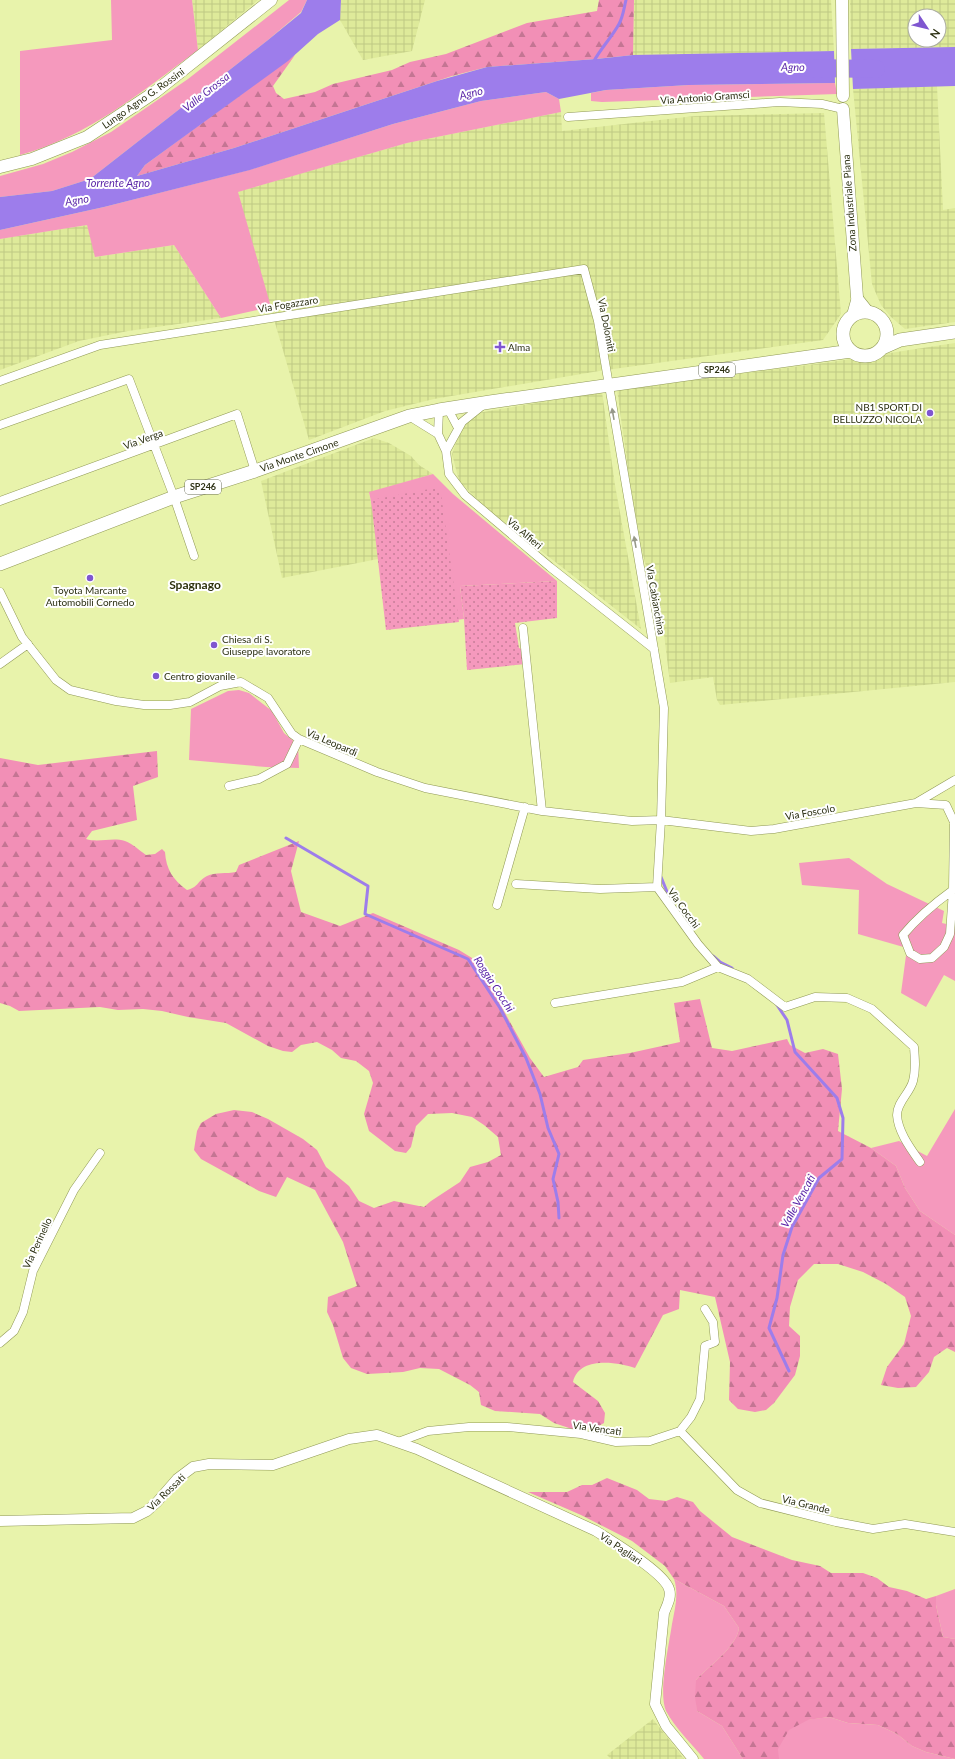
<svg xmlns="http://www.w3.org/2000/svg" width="955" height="1759" font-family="Lato,sans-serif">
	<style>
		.industrial { fill: url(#industrial-grid); fill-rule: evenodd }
		.grass { fill: #f599bd }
		.forest { fill: url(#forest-firs) }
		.park { fill: url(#park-dots) }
		.water { fill: #9d7deb }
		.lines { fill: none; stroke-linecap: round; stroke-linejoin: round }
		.stream { stroke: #9d7deb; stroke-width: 3 }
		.river { stroke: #9d7deb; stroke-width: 18 }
		.minor-casing { stroke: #909955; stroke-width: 9 }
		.tertiary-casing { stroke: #909955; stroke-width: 11 }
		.secondary-casing { stroke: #909955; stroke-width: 13 }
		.primary-casing { stroke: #909955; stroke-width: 14 }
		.minor { stroke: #fff; stroke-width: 8 }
		.tertiary { stroke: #fff; stroke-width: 10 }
		.secondary { stroke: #fff; stroke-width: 12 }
		.primary { stroke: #fff; stroke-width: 13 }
		.oneway { fill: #969889 }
		.poi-dot { fill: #7f56d0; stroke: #fff; stroke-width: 1.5 }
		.labels { text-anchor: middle; stroke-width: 4; stroke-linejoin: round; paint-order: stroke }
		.shield { fill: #fff; stroke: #6b6e5a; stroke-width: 1 }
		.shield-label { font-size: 9px; font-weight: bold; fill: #2c3013 }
		.street-label { font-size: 10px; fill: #2c3013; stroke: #fff }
		.poi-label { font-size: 10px; fill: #2c3013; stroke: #fff; text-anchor: start }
		.water-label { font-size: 11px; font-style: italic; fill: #5a25a7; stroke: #fff }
		.quarter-label { font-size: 12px; font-weight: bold; fill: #2f330f; stroke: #fff }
	</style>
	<defs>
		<pattern id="industrial-grid" width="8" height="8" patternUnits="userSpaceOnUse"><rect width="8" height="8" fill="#deea9a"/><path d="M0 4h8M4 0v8" fill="none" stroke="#bfc984"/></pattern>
		<pattern id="forest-firs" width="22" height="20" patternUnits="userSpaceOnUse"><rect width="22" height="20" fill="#f28fb6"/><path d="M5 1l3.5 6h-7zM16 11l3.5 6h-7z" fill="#c47593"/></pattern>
		<pattern id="park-dots" width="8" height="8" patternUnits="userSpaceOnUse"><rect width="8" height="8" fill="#f599bd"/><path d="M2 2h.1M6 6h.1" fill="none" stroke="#c77d98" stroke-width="1.8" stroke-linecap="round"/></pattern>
	</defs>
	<rect width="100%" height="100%" fill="#e8f3ab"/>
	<path class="industrial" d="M192 0H258L198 50Z
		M341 0H425L412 51 363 60 340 20Z
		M634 0H831L834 51 633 55Z
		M850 0H955V47L851 49ZM915 16H939V40H915Z
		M937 86 943 210 955 208V322L905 329 891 317 881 305 872 284 853 89Z
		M561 112 562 131 695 116 824 113 841 314 823 340 599 371 434 399 385 411 309 440 237 192 407 143Z
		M87 225 96 257 174 245 221 318 128 331 79 341 0 370V239Z
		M955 343V682L720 705 717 700 713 677 670 683 664 634 642 551 630 482 617 390 831 362Z
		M602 392 615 485 641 629 485 507 459 481 452 454 457 440 471 414Z
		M374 438 389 443 411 456 419 465 433 474 369 493 383 558 282 578 261 481Z
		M653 1719 684 1759H611L607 1755Z"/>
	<path class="grass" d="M111 0H192L198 50C141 92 89 136 20 155V51L112 40Z
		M289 0H307L301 12 268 40 90 179 52 191 0 197V176L43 164 72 152 111 132 188 79Z
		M835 83 837 94 602 102 591 101V93L606 90 689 85Z
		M546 92 559 99 561 112 407 143 238 192 271 307 221 318 174 245 95 257 87 225 0 239V230L104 207 249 170 393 124 481 101Z
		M433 474 453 494 557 581 460 586 464 619 392 628 386 573 369 492Z
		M239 690 249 693 272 711 284 733 298 745 299 768 266 767 189 760 191 709 228 691Z
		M849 858 887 884 944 911 942 923 955 926V981L944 975 926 1007 901 993 907 948 858 934 859 890 802 885 799 863Z
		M955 1109V1235L920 1211 905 1188 896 1166 871 1148 899 1141 927 1156Z
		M674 1579 724 1606 739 1628C736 1648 709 1666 696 1680L697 1711 722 1726 743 1759H704C692 1744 675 1728 666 1711 658 1693 669 1645 672 1624 675 1608 679 1594 674 1579Z
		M955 1589V1639L943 1637 936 1605V1596Z
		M829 1717 848 1723 878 1725 897 1734 912 1746 926 1752 955 1759H774L782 1733 805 1720Z"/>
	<path class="forest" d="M599 0H634L633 55 596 59 487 67 452 76 234 148 137 176 145 165 295 55 273 86 276 93 284 99 315 92 333 84 392 70 410 62 446 54 527 23 597 11Z
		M157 751 158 777 133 786 137 820 92 831 86 839C99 843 112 837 125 841 133 844 139 850 146 855L155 854 162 849 165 852C166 869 173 880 187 890 199 887 197 881 207 876 215 872 227 874 236 872L239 865 299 841 291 871 301 912 340 926 373 913 459 950 472 958 480 968 530 1058 544 1077 578 1067 583 1060 630 1053 680 1042 674 1003 700 999 712 1048 732 1051 787 1039 790 1045 805 1053 823 1049 838 1054 842 1089 838 1131 871 1148 896 1166 905 1188 920 1211 955 1235V1352L947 1348 934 1357 929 1372 916 1387 898 1388 881 1385 887 1367 904 1344 911 1316 905 1297 886 1284 863 1272 838 1264H814L798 1280 790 1307 789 1326 800 1336V1356L795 1375 774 1403 766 1410 755 1412 738 1409 729 1400 730 1362 715 1297 680 1290 679 1309 663 1315 635 1368C617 1362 579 1356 573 1382L598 1401 605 1413 604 1423 595 1428 572 1429 554 1423 540 1414 495 1411 481 1405 479 1392 470 1385 439 1369 420 1368 403 1372 367 1374 351 1368 343 1358 333 1325 327 1312 328 1297 357 1286 343 1242 315 1190 287 1177 276 1197 259 1191 201 1159 194 1150 197 1131 201 1123 216 1114 234 1110 252 1112 268 1119 303 1139 317 1150 326 1167 349 1186 359 1201 374 1208 394 1201 424 1207 431 1201 460 1182 470 1167 488 1162 501 1155 498 1137 484 1125 472 1117 452 1113 428 1114 416 1126 411 1147 406 1153 395 1151 369 1131 364 1114 373 1083 369 1071 356 1061 341 1058 332 1050 317 1042 301 1045 292 1052 283 1051 268 1046 226 1023 188 1017 162 1011 143 1009 118 1010 100 1007 19 1011 10 1006 0 1003V758L38 765Z
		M607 1478 637 1490 649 1499 666 1501 677 1497 693 1502 700 1511 732 1537 792 1560 820 1566 831 1573H863L877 1578 889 1587 907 1591 926 1599 936 1596V1605L943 1637 955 1639V1759L926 1752 912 1746 897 1734 878 1725 848 1723 829 1717 808 1720 789 1730 778 1749 779 1759H743L722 1726 697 1711 695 1697 696 1680C709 1666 736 1648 739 1628L724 1606 674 1579 665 1566 632 1541 581 1515 528 1492H567L582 1485H592Z"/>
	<path class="park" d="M440 487 459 622 386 630 371 500Z
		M557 581V618L515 623 519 648 524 650 526 664 467 670 464 619 460 586Z"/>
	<path class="water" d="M307 0H341L340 20 318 34 288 61 145 165 137 176 234 148 437 81 487 67 596 59 633 55 834 51 835 83 689 85 606 90 559 99 546 92 481 101 393 124 250 170 104 207 0 230V197L52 191 90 179 268 40 301 13Z
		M955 47V86L853 89 851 49Z"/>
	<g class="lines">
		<path class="stream" d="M594 61C601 48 612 37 619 24 623 17 624 8 626 0
			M286 838 368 886 365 914 468 959 500 1008 526 1058 540 1094 548 1128 559 1154 553 1179 558 1202 559 1218
			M661 877 670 899
			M713 956 720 962 732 968
			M777 1005 787 1020 795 1052 837 1098 843 1118 842 1159 819 1178 792 1227 783 1255 777 1298 769 1328 789 1371"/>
		<path class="river" d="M810 68 876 69"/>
		<defs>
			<path id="minor" d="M568 117 780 102 822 104 843 109
				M0 381 100 345 584 269 598 321 664 708 661 820 657 887 698 944 718 967 748 979 785 1007 815 997 847 998 872 1009 914 1047C915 1059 916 1070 913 1081 910 1093 897 1102 897 1115 898 1132 911 1149 920 1162
				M448 409 458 428
				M409 416 438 434 446 451 449 474 465 495 550 567 654 649
				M0 425 129 379 174 497 194 556
				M438 434 439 410
				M446 451 462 422 482 406
				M0 501 237 414 255 471
				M0 592 22 637 56 680 70 690 116 701 144 705H170L190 702 220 686 241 682 268 698 292 734 299 739 377 772 425 788 542 811 632 821 661 820 751 831 774 829 916 803 955 780
				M523 628 542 811
				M0 664 28 644
				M229 786 259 779 287 764 299 739
				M916 803 946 805 954 822 953 890C935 903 918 917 903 935L910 953 920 959 932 958 944 947 950 934 953 890
				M516 884 600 889 657 887
				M497 905 525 807
				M555 1003 682 982 718 967
				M0 1343 14 1331 23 1312 33 1271 74 1190 100 1153
				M680 1431 737 1490 760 1503 836 1522 873 1529 905 1524 955 1532
				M398 1442 428 1431 469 1427H507L581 1434 616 1442 650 1441 680 1431 691 1417 700 1399 705 1346 715 1342 713 1322 705 1309"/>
			<path id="tertiary" d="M857 297 869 312
				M852 315 857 297
				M0 1521 133 1518 147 1511 157 1502 177 1479 193 1467 209 1464 273 1465 349 1439 377 1435 417 1449 596 1531C611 1541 664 1572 669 1589 672 1597 667 1605 664 1613L655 1704 666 1726 693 1759"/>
			<path id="secondary" d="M842 0 843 96
				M843 109 857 297
				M0 167 32 159 87 137 155 92 271 0"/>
			<path id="primary" d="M843 334a22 22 0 1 1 44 0a22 22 0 1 1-44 0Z
				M882 348 900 340 955 332
				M0 564 174 497 255 471 409 416 439 410 490 402 851 351"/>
		</defs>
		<use href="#minor" class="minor-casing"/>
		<use href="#tertiary" class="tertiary-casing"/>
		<use href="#secondary" class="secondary-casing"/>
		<use href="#primary" class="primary-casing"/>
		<use href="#minor" class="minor"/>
		<use href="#tertiary" class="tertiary"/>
		<use href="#secondary" class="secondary"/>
		<use href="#primary" class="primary"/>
	</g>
	<defs><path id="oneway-solid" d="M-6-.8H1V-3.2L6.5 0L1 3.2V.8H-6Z"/></defs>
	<g class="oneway">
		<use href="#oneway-solid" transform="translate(613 414) rotate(-100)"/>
		<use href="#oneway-solid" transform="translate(635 542) rotate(-100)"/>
	</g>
	<g class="poi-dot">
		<path d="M498 341h4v4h4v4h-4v4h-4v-4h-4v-4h4z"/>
		<circle cx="930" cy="413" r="4"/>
		<circle cx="90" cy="578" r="4"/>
		<circle cx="214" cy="645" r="4"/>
		<circle cx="156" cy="676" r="4"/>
	</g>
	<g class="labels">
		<g class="shield">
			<rect x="699" y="363" width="36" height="14" rx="3"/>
			<rect x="185" y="480" width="36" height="14" rx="3"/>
		</g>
		<g class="shield-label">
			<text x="717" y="373">SP246</text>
			<text x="203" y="490">SP246</text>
		</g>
		<g class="street-label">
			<text transform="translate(705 97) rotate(-4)" y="4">Via Antonio Gramsci</text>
			<text transform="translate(143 98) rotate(-35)" y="4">Lungo Agno G. Rossini</text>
			<text transform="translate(849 203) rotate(-94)" y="4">Zona Industriale Piana</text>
			<text transform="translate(288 304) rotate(-9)" y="4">Via Fogazzaro</text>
			<text transform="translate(607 325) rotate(79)" y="4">Via Dolomiti</text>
			<text transform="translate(143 439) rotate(-20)" y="4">Via Verga</text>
			<text transform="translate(299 455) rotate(-19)" y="4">Via Monte Cimone</text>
			<text transform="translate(525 533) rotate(40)" y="4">Via Alfieri</text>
			<text transform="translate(656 600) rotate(80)" y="4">Via Cabianchina</text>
			<text transform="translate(332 742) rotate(23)" y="4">Via Leopardi</text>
			<text transform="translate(810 812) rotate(-10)" y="4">Via Foscolo</text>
			<text transform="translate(684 908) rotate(54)" y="4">Via Cocchi</text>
			<text transform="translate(37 1243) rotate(-65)" y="4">Via Perinello</text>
			<text transform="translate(597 1428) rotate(8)" y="4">Via Vencati</text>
			<text transform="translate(166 1492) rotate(-44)" y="4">Via Rossati</text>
			<text transform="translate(806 1504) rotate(14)" y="4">Via Grande</text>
			<text transform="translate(621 1548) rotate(34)" y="4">Via Pagliari</text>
		</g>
		<g class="poi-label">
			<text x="508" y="351">Alma</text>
			<text x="922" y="411" text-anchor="end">NB1 SPORT DI<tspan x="922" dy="12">BELLUZZO NICOLA</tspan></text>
			<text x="90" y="594" text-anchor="middle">Toyota Marcante<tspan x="90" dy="12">Automobili Cornedo</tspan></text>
			<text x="222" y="643">Chiesa di S.<tspan x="222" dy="12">Giuseppe lavoratore</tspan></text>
			<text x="164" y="680">Centro giovanile</text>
		</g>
		<g class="water-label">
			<text transform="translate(793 67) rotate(1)" y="4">Agno</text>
			<text transform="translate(206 92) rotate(-38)" y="4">Valle Grossa</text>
			<text transform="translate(471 93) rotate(-14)" y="4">Agno</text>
			<text x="118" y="187">Torrente Agno</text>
			<text transform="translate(77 200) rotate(-9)" y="4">Agno</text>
			<text transform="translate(494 984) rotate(57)" y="4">Roggia Cocchi</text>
			<text transform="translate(798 1201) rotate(-61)" y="4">Valle Vencati</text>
		</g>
		<g class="quarter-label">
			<text x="195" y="589">Spagnago</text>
		</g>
	</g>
	<g transform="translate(927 28) rotate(125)"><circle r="19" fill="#ffffff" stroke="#abaca1"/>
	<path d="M0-3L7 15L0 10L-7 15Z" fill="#7f56d0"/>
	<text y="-6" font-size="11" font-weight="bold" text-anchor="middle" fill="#2c3013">N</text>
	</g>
</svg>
